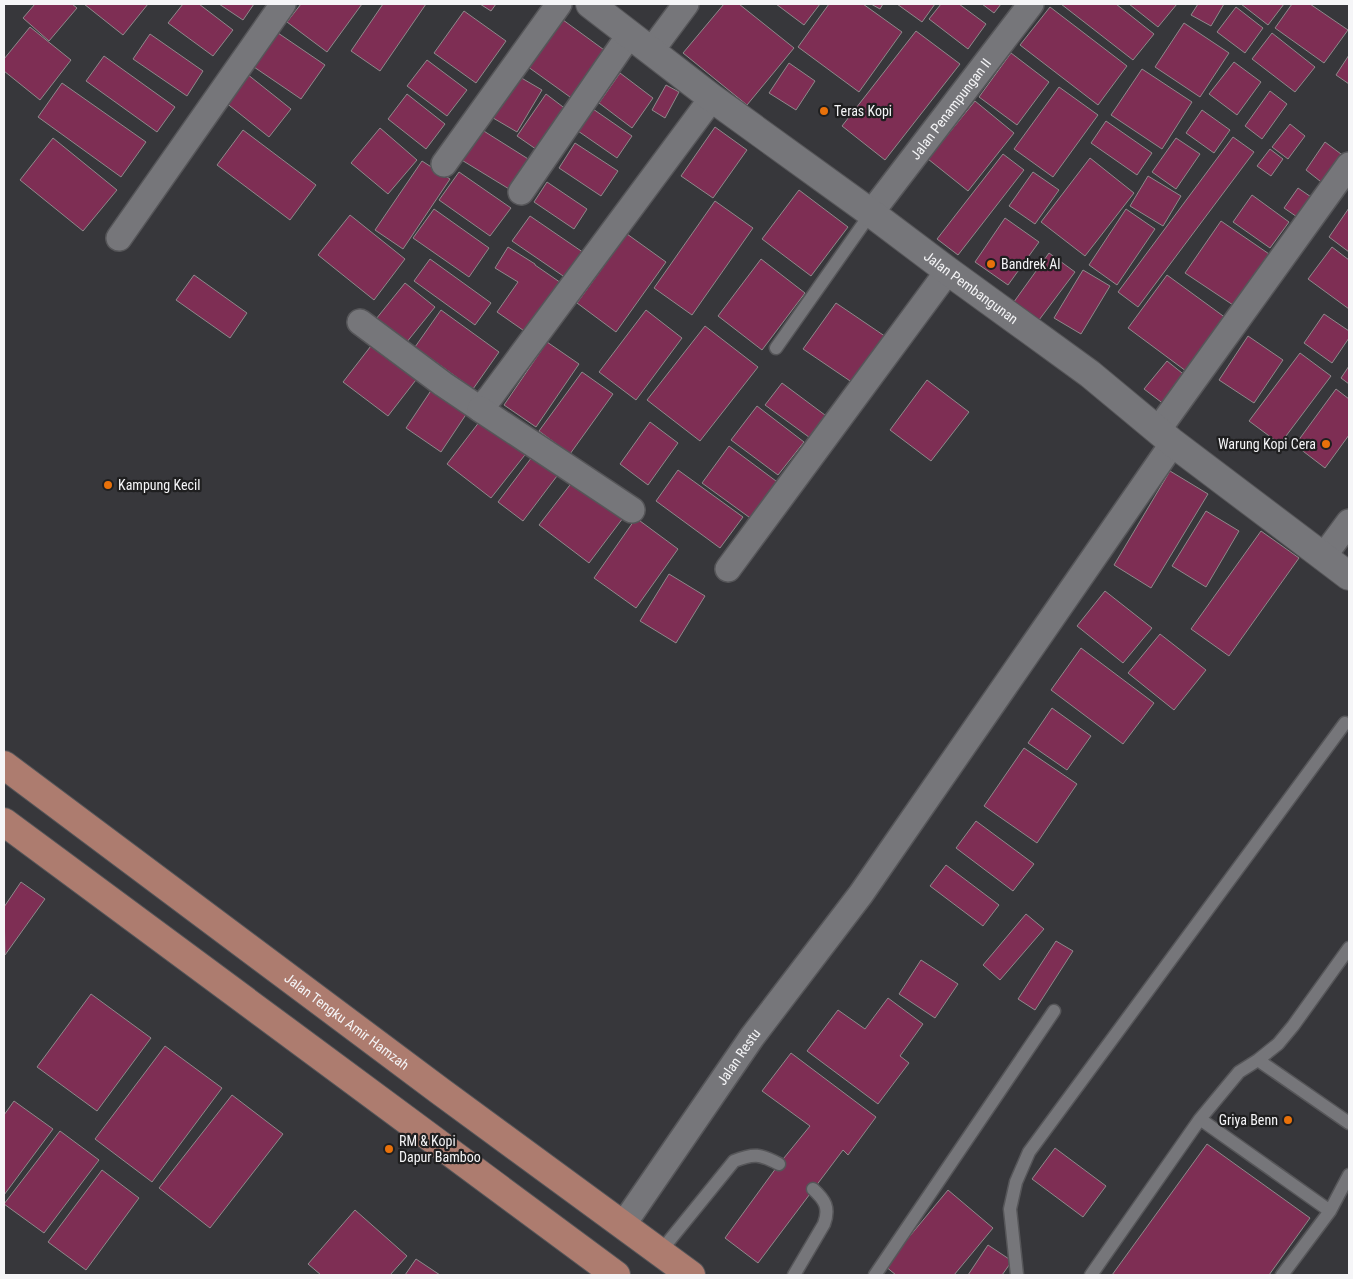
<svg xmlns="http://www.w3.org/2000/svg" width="1353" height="1279" font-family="'Roboto Condensed',sans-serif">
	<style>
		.building { fill: #7e2e54; stroke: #8e898b }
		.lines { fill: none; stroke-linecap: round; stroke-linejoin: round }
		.service-casing { stroke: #565659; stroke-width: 15 }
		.minor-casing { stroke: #565659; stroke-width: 28 }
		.tertiary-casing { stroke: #565659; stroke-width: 30 }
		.primary-casing { stroke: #565659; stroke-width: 30 }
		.service { stroke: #76767a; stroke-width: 12 }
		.minor { stroke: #76767a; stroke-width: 25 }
		.tertiary { stroke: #76767a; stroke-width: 28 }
		.primary { stroke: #ad7c6f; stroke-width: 28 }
		.food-dot { fill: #e8710a; stroke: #1f1f20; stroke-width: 2 }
		.labels { text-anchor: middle; stroke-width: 4.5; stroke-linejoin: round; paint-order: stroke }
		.street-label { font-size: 14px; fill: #f5f5f7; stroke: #1f1f20 }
		.poi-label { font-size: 14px; fill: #f5f5f7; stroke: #1f1f20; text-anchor: start }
	</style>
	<rect width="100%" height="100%" fill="#37373b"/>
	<path class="building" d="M35 4H72L77 8 49 41 23 18Z
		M84 4H148L123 35Z
		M183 4H199L233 30 213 56 168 23Z
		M219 4H254L243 20Z
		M301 4H362L327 52 287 22Z
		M383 4H426L380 71 351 51Z
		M480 4H496L491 11Z
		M724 4H739L794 48 747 105 683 53Z
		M776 4H820L804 25Z
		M829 4H863L902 32 859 92 798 47Z
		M871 4H883L880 9Z
		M897 4H935L922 22Z
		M941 4H959L986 24 968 49 929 19Z
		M982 4H1001L994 13Z
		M1061 4H1116L1154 34 1133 60Z
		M1129 4H1177L1158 27Z
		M1198 4H1224L1211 26 1191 15Z
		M1241 4H1284L1268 25Z
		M1292 4H1310L1348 30 1324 63 1275 28Z
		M1050 7 1127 66 1098 105 1020 45Z
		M1236 7 1263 28 1245 53 1217 32Z
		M464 11 506 41 476 83 434 53Z
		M559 17 611 55 577 102 524 64Z
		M1184 23 1229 53 1200 97 1155 67Z
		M30 27 71 60 40 100 4 71V59Z
		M916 31 960 64 885 160 842 126Z
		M278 33 325 65 301 99 254 67Z
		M1272 33 1315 67 1295 92 1252 59Z
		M150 34 203 71 187 96 133 59Z
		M1011 53 1049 82 1017 125 979 97Z
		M1349 55V84L1336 75Z
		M104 56 175 107 157 132 86 81Z
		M427 60 467 90 447 116 407 86Z
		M1234 62 1261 82 1237 115 1209 94Z
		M789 63 815 81 796 110 769 93Z
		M1142 69 1192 102 1162 149 1111 115Z
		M513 73 542 90 517 132 488 115Z
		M620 73 653 98 632 128 599 103Z
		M247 74 291 109 269 137 225 102Z
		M62 83 146 142 121 177 38 117Z
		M666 85 679 92 665 118 652 110Z
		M1059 87 1098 115 1053 177 1014 149Z
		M1270 91 1287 104 1262 139 1245 126Z
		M407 94 445 124 426 149 388 119Z
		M546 94 571 113 543 154 517 136Z
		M975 101 1014 133 968 191 928 159Z
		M593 109 632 136 617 158 578 131Z
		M1202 110 1230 130 1214 153 1186 133Z
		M1106 121 1152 153 1137 175 1091 143Z
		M1290 124 1305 136 1288 159 1272 147Z
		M715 127 747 150 713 198 681 176Z
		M380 128 417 160 388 194 351 163Z
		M479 128 533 162 514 192 460 159Z
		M243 130 316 185 290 220 217 165Z
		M1233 137 1254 152 1138 307 1118 292Z
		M53 138 117 190 83 231 20 180Z
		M1176 138 1200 154 1176 189 1152 172Z
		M1325 142 1345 157 1325 185 1306 170Z
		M575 143 618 171 601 196 559 168Z
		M1270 149 1283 159 1271 176 1257 166Z
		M1003 154 1024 170 958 255 937 239Z
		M1090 158 1134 193 1085 256 1041 222Z
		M422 161 450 179 403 249 375 230Z
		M459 172 511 208 490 236 439 200Z
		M1033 172 1059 190 1035 224 1009 206Z
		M1148 176 1181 196 1163 226 1130 206Z
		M547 182 587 209 574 229 534 202Z
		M1298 188 1317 201 1303 221 1284 208Z
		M799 190 848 227 811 276 762 239Z
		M1252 195 1289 222 1270 248 1233 222Z
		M715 201 753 228 692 315 654 288Z
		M1349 208V252L1329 237Z
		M434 209 489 248 469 277 413 238Z
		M1126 209 1155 229 1117 285 1089 265Z
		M350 215 405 259 374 300 318 255Z
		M530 216 587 255 569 280 512 241Z
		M1005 218 1039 242 1008 285 975 262Z
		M1221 221 1272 256 1236 307 1185 273Z
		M627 234 666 262 616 332 577 303Z
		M508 247 535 264V265L564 285 530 335 497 312 518 282 495 268Z
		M1332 247 1349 260V309L1308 279Z
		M1049 253 1075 272 1036 324 1011 306Z
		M430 259 491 303 475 325 414 281Z
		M761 259 805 293 762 350 718 316Z
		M1083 270 1110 286 1081 334 1054 318Z
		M194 275 247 313 230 338 176 300Z
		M1167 275 1230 321 1190 374 1128 328Z
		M405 283 435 307 406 343 376 319Z
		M836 303 892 341 859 387 803 349Z
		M441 310 499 352 473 389 415 347Z
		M646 310 682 338 636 400 599 372Z
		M1324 314 1349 331V338L1332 363 1304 343Z
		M705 326 758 367 700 441 647 400Z
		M1248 336 1283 360 1254 403 1219 380Z
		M374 342 419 376 388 416 343 382Z
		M547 342 579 364 536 427 504 405Z
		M1300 353 1331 376 1280 444 1249 421Z
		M1167 361 1187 377 1165 405 1144 389Z
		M1349 366V384L1341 378Z
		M582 372 613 394 570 454 539 431Z
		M927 380 969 412 931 461 890 430Z
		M782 383 833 421 817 443 765 405Z
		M434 386 469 410 441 452 406 428Z
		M1336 389 1349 399V435L1325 468 1295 445Z
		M757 406 804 442 778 475 731 440Z
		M483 417 528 451 491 498 447 464Z
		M650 422 678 443 648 485 620 464Z
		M729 446 780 484 753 520 702 483Z
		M535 453 560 472 523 521 498 502Z
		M678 470 743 517 720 548 656 501Z
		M1170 471 1208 494 1151 588 1114 565Z
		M573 481 623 518 589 563 539 525Z
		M1206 511 1239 531 1206 587 1172 566Z
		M636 518 678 549 636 608 594 578Z
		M1261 531 1299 558 1229 656 1191 629Z
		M669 574 705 596 676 643 640 621Z
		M1105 591 1152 628 1123 663 1077 626Z
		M1160 634 1206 670 1174 710 1128 673Z
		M1081 648 1154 703 1123 744 1051 690Z
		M1052 708 1091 736 1067 770 1028 743Z
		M1024 748 1077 784 1037 843 984 806Z
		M976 821 1034 864 1013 891 956 848Z
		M946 865 999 905 983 926 930 886Z
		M21 882 45 899 5 955 4 907Z
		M1026 914 1044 929 1000 980 983 965Z
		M1056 941 1073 951 1035 1010 1018 999Z
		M921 960 958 984 935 1018 899 994Z
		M91 994 151 1038 97 1111 37 1067Z
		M888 998 923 1024 900 1056 909 1063 878 1104 807 1051 838 1010 865 1029Z
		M165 1046 222 1088 152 1182 95 1139Z
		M791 1053 876 1117 848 1155 843 1150 758 1263 725 1238 779 1164 810 1126 762 1091Z
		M232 1095 283 1134 210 1228 159 1188Z
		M14 1101 53 1129 4 1195V1115Z
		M60 1131 99 1160 44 1233 4 1204Z
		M1207 1144 1310 1218 1269 1275H1112Z
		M1055 1148 1106 1186 1083 1217 1032 1179Z
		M102 1170 139 1198 86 1270 48 1242Z
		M948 1190 993 1228 954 1275H896L885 1266Z
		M355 1210 407 1256 390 1275H321L308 1264Z
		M988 1245 1012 1261 1002 1275H968Z
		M416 1259 440 1275H405Z"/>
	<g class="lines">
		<defs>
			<path id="service" d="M776 348 871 213
				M1258 1060 1349 1123
				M1200 1119 1239 1072 1258 1060 1278 1044 1293 1026 1349 948
				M660 1252 734 1161C754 1153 760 1154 779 1164
				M794 1275 824 1224C830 1208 825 1200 813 1189
				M875 1275 1054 1011
				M1017 1275 1010 1209 1016 1182 1029 1152 1345 723
				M1091 1275 1200 1119 1330 1211
				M1282 1275 1330 1211 1349 1175"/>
			<g id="minor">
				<path d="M651 51 686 4"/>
				<path d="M444 164 559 4"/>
				<path d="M521 192 630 34"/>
				<path id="s1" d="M871 213 1031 4"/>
				<path d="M119 238 283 4"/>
				<path d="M360 322 443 384 480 409 491 396 712 98"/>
				<path d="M480 409 632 510"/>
				<path d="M1158 430 1349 165"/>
				<path d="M1323 557 1349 522"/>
				<path d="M728 569 948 271"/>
				<path id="s2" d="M623 1225 752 1037 861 894 1173 443"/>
			</g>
			<g id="tertiary">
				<path id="s3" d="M590 4 712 98 871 213 948 271 1090 374 1173 443 1349 576"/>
			</g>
			<g id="primary">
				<path id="s4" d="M4 765 440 1091 691 1275"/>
				<path d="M4 822 616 1275"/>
			</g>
		</defs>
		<use href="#service" class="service-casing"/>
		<use href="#minor" class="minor-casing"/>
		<use href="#tertiary" class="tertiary-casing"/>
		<use href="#primary" class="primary-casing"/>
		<use href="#service" class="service"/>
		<use href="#minor" class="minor"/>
		<use href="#tertiary" class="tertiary"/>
		<use href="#primary" class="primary"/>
	</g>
	<g class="food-dot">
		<circle cx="824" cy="111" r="5"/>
		<circle cx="991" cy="264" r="5"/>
		<circle cx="1326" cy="444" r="5"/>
		<circle cx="108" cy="485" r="5"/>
		<circle cx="1288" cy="1120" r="5"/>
		<circle cx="389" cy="1149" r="5"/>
	</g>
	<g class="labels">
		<g class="street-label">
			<text dy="5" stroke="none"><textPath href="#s1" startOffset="131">Jalan Penampungan II</textPath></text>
			<text dy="5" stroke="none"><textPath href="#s3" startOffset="475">Jalan Pembangunan</textPath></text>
			<text dy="5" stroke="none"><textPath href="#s4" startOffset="428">Jalan Tengku Amir Hamzah</textPath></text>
			<text dy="5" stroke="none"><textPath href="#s2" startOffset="204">Jalan Restu</textPath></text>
		</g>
		<g class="poi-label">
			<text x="834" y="116">Teras Kopi</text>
			<text x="1001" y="269">Bandrek Al</text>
			<text x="1316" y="449" text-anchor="end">Warung Kopi Cera</text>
			<text x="118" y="490">Kampung Kecil</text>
			<text x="1278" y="1125" text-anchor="end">Griya Benn</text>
			<text x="399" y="1146">RM &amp; Kopi<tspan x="399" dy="16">Dapur Bamboo</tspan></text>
		</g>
	</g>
	<rect width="1353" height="1279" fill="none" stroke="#f5f5f7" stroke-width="10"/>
</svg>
